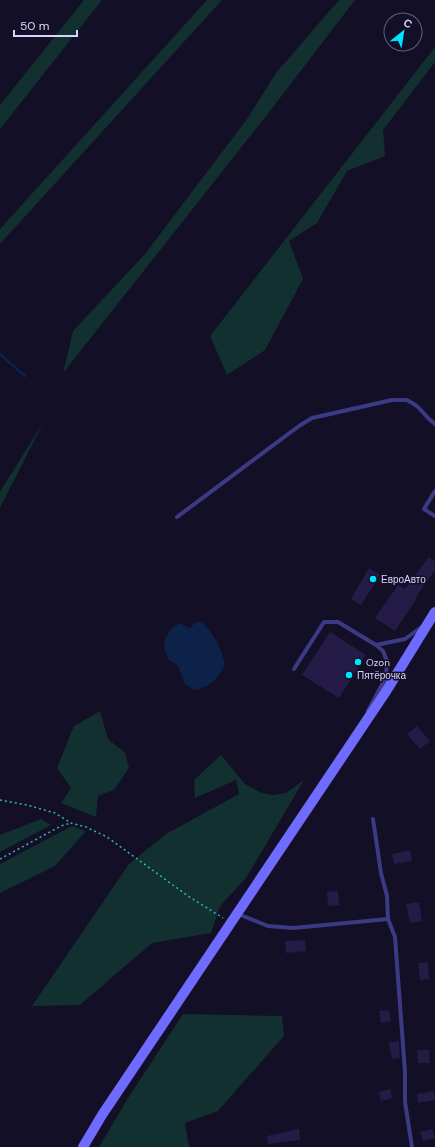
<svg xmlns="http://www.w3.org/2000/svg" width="435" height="1147" font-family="'DM Sans',sans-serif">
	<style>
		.green { fill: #12302f }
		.water { fill: #0c2248 }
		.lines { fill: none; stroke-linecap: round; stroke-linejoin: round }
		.stream { stroke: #0c2248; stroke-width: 2.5 }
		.building { fill: #241b47 }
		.path { stroke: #2fb8b0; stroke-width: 1.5; stroke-dasharray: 2 3; stroke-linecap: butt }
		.lane { stroke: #3d3a85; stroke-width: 4 }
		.secondary { stroke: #6f6bff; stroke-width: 10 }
		.poi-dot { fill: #00e5ff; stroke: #130f26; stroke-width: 1.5 }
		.labels { text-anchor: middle; stroke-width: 3; stroke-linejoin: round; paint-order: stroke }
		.poi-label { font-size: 10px; fill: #d9d4ff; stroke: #130f26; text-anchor: start }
	</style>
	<rect width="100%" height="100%" fill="#130f26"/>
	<path class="green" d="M84 0H102L0 129V105Z
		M207 0H222L0 244V229Z
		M339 0H355L270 111 63 373 73 331 145 254 247 119 276 73Z
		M435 47V62L383 130 385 156 347 171 317 223 289 241 303 279 265 350 227 375 210 336Z
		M44 421 0 508V492Z
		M100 711 108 739 125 753 129 768 114 790 98 796 96 817 61 803 71 788 57 768 74 726Z
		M221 755 245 784 262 793 273 795 286 793 304 780 246 878 220 906 211 933 152 943 80 1005 32 1006 129 864 166 834 239 794 236 780 195 798 194 780Z
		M41 819 51 825 0 852V835Z
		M72 826 86 831 55 866 0 893V864Z
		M183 1014 282 1016 284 1036 218 1111 185 1123 189 1147H99L128 1098Z"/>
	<path class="water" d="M196 622H202C214 634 222 649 225 665 217 679 211 687 194 690L185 684 178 666 168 659 165 650 164 642 166 637 172 628 179 623 190 628Z"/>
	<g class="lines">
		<path class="stream" d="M0 354 25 376"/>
	</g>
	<path class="building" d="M429 557 435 561V570L416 597 417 598 395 631 375 618 398 585 405 589Z
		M369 568 380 575 361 605 351 599Z
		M330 632 366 655 339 698 302 675Z
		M417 726 430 741 420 749 407 734Z
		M410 850 412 861 394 864 392 854Z
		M338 891 339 905 328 906 327 892Z
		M419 902 422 921 410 923 406 904Z
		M305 940 306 951 286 953 285 941Z
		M428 962 429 979 420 980 418 963Z
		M389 1010 391 1021 381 1023 379 1011Z
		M399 1041 400 1058 392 1059 389 1042Z
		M417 1050H429L430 1063H418Z
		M390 1089 392 1098 381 1101 379 1092Z
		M434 1091 435 1100 418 1103 417 1094Z
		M299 1129 300 1140 268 1144 267 1136Z
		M432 1129 435 1138 423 1141 420 1132Z"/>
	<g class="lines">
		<path class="path" d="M0 800 27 805 55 813 71 823 86 827 107 837 188 896 223 918
			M0 859 61 826 71 823"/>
		<path class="lane" d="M435 491 424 509 435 516
			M177 517 299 426 312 418 392 400H407L417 406 429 419 435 424
			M376 645 405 639 423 626
			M294 669 324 622H338L376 645 383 651 387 661 386 677 368 711
			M373 819 381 873 387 896 388 919 395 937 405 1072V1102L412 1147
			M238 914 268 926 293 928 388 919"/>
		<path class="secondary" d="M83 1147 102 1115 385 693 435 612"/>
	</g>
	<g class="poi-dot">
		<circle cx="373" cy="579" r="4"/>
		<circle cx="358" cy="662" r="4"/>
		<circle cx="349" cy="675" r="4"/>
	</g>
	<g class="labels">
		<g class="poi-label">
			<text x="381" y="583">ЕвроАвто</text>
			<text x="366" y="666">Ozon</text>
			<text x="357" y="679">Пятёрочка</text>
		</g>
	</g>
	<g transform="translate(403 32) rotate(30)"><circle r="19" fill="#130f26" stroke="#625e7d"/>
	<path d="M0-3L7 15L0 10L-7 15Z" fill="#00e5ff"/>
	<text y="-6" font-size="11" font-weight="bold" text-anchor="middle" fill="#d9d4ff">С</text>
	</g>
	<path d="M14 30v6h63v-6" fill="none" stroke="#d9d4ff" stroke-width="2"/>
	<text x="20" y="30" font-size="12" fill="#d9d4ff" stroke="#130f26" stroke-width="3" paint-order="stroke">50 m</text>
</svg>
